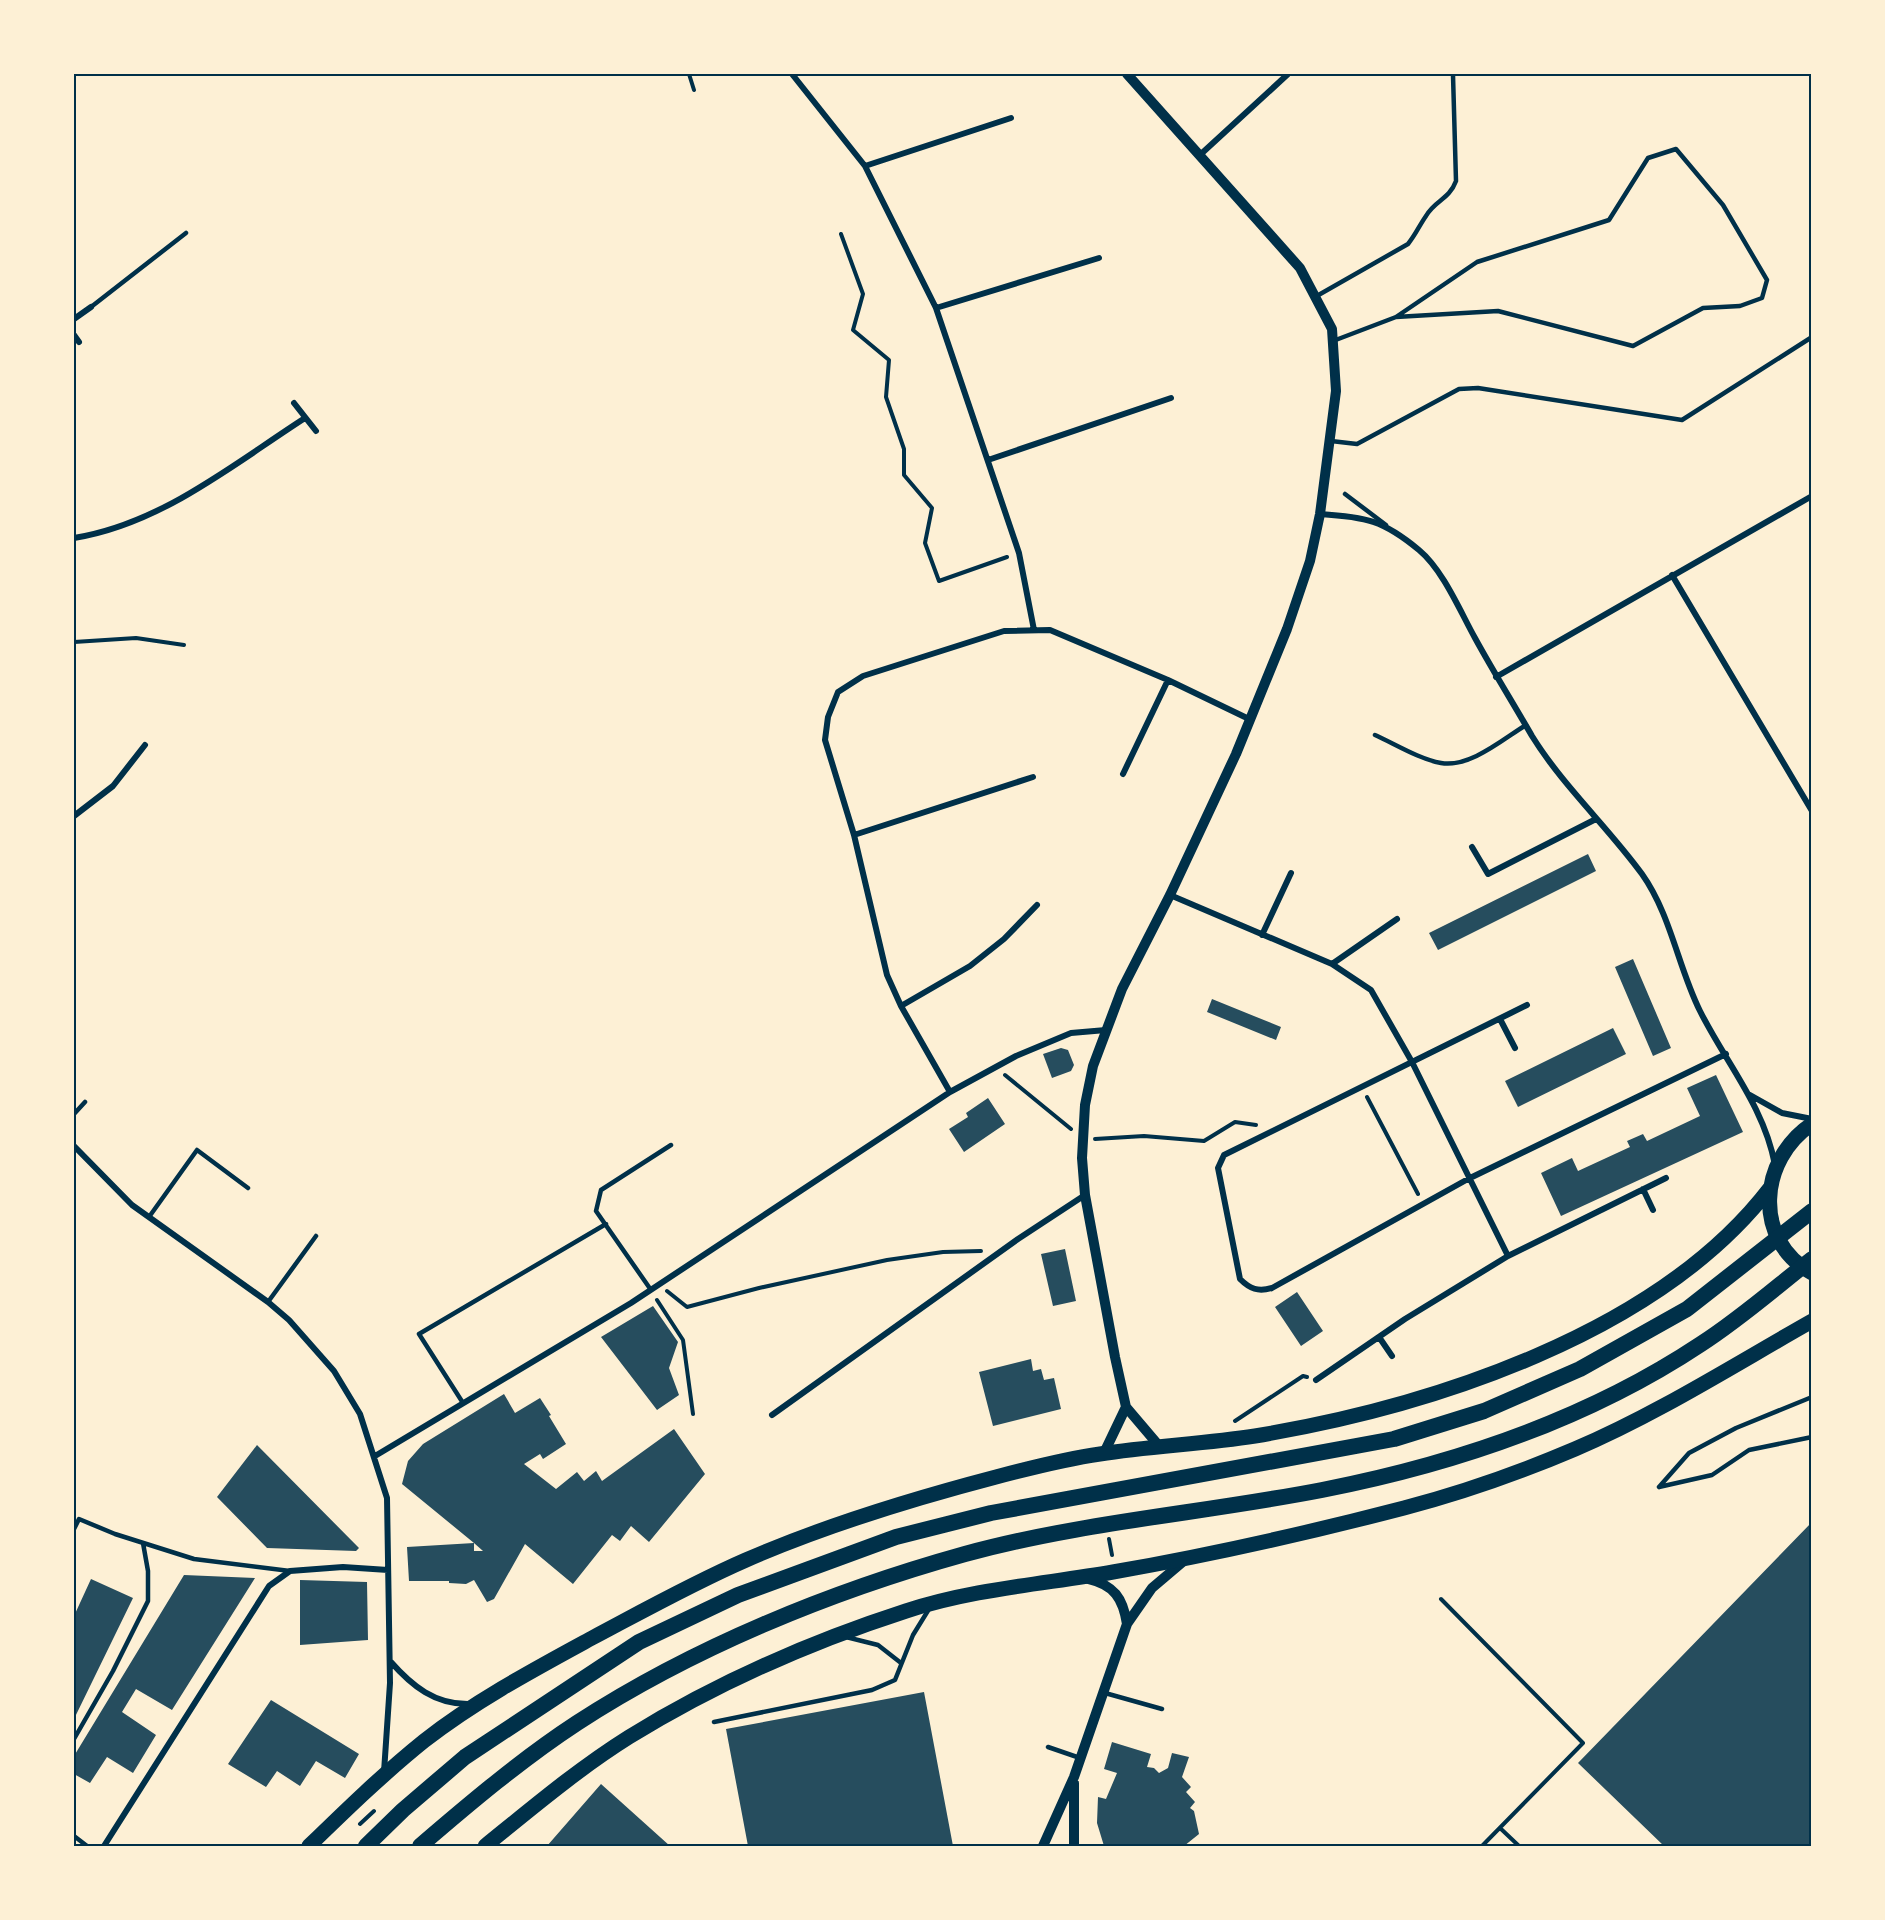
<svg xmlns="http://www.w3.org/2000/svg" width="1885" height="1920" font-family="Arial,sans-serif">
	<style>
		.building { fill: #264d5e }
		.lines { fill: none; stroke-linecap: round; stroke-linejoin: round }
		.path { stroke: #003049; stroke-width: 4 }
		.service { stroke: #003049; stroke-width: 4.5 }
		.minor { stroke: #003049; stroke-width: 6 }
		.tertiary { stroke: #003049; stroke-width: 10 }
		.primary { stroke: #003049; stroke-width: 15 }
		.trunk { stroke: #003049; stroke-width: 16 }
		.neatline { fill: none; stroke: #003049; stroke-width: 2 }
	</style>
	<rect width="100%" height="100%" fill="#fdf0d5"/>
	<path class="building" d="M1588 854 1596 871 1438 950 1429 933Z
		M1633 959 1671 1048 1653 1056 1615 967Z
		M1212 999 1281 1027 1276 1040 1207 1012Z
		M1613 1028 1626 1054 1518 1107 1505 1081Z
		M1061 1048 1068 1050 1074 1065 1071 1071 1052 1078 1043 1054Z
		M1716 1075 1743 1132 1561 1216 1541 1173 1572 1158 1578 1171 1630 1147 1627 1141 1643 1134 1647 1141 1700 1116 1687 1088Z
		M988 1098 1005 1124 964 1152 949 1129 968 1117 966 1113Z
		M1065 1249 1076 1301 1053 1306 1041 1254Z
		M1297 1292 1323 1331 1301 1346 1275 1307Z
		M653 1306 678 1342 669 1368 679 1395 657 1410 601 1337Z
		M1031 1359 1033 1371 1041 1369 1044 1380 1054 1378 1061 1409 993 1426 979 1372Z
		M504 1394 515 1413 540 1398 551 1415 549 1416 566 1444 543 1459 540 1454 524 1464 556 1489 577 1472 584 1481 596 1471 602 1481 674 1429 705 1474 649 1542 631 1526 620 1541 612 1535 573 1584 525 1544 494 1599 487 1602 474 1580 466 1584 449 1583V1581H409L407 1547 474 1543V1551H483L474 1543 402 1484 408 1461 423 1444Z
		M257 1445 359 1548 356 1551 267 1548 217 1497Z
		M1812 1522V1846H1664L1578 1763Z
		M184 1575 255 1578 172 1710 136 1689 122 1712 156 1735 133 1773 107 1757 90 1783 74 1774V1756Z
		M91 1579 133 1598 74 1719V1616Z
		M300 1580 367 1582 368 1640 300 1645Z
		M924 1692 953 1846H748L726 1729Z
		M271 1700 359 1754 345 1778 316 1761 300 1786 277 1771 266 1787 228 1764Z
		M1112 1742 1151 1754 1147 1767 1154 1768 1159 1773 1168 1768 1172 1753 1189 1757 1182 1777 1191 1787 1186 1792 1195 1802 1190 1808 1194 1811 1199 1834 1184 1846H1104L1097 1823 1098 1797 1106 1799 1117 1773 1104 1769Z
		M601 1784 670 1846H547Z"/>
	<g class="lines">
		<path class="path" d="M689 74 694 90
			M841 234 863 294 853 330 889 360 886 397 904 449V475L932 508 925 543 939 581 1007 557
			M74 642 136 638 184 645
			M1005 1075 1071 1129
			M1367 1097 1418 1194
			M1095 1139 1144 1136 1204 1141 1235 1122 1256 1125
			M667 1291 687 1307 759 1288 887 1260 943 1252 981 1251
			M657 1300 683 1340 693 1414
			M1235 1421 1303 1376 1307 1377
			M1109 1539 1112 1555
			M1441 1599 1583 1743 1482 1846
			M360 1824 374 1811
			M1500 1828 1519 1846"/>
		<path class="service" d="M1315 297 1408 244C1416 234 1419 226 1426 216 1435 200 1449 200 1456 181L1453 75
			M91 307 186 233
			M1333 341 1396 317 1477 262 1609 220 1648 158 1676 149 1723 205 1767 280 1762 298 1740 306 1703 308 1633 346 1498 311 1396 317
			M1331 441 1357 444 1459 389 1478 388 1682 420 1812 337
			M1345 494 1386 525
			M1375 735C1395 744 1419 759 1441 763 1470 768 1503 739 1526 725
			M74 1114 85 1102
			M149 1217 197 1150 248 1188
			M651 1290 596 1211 601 1190 671 1145
			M268 1302 316 1236
			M463 1403 419 1334 606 1224
			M1659 1487 1689 1453 1736 1428 1812 1397
			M1659 1487 1712 1475 1749 1450 1812 1437
			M74 1529 79 1519 115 1534 194 1559 290 1571
			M846 1637 878 1645 901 1663
			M1105 1693 1162 1709
			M714 1722 872 1690 895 1680 913 1635 929 1609
			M74 1739 113 1671 148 1601V1571L143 1543
			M1048 1747 1080 1758
			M74 1836 87 1846"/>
		<path class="minor" d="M792 74 865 166 936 308 1019 553 1034 630
			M1201 154 1288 74
			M865 166 1011 118
			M936 308 1099 258
			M74 319 91 307
			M74 335 79 342
			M294 403 316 431
			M988 460 1171 398
			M1320 514C1366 517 1383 520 1419 550 1443 570 1460 611 1475 638 1493 671 1513 703 1532 736 1563 786 1607 826 1642 874 1671 915 1678 967 1700 1011 1726 1063 1764 1106 1775 1165
			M74 538C161 524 232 465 305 418
			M1672 575 1812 811
			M1496 677 1812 496
			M1123 774 1168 680
			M74 816 113 786 145 745
			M854 835 1033 777
			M1472 847 1488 874 1596 819
			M1170 895 1332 964 1371 990 1412 1062 1508 1256
			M1262 935 1291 873
			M1332 964 1397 919
			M1527 1005 1224 1155 1218 1168 1240 1279C1250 1289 1258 1292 1272 1288L1468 1179 1726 1054
			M901 1006 970 966 1004 939 1037 905
			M1500 1019 1515 1048
			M950 1092 901 1006 887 975 854 835 825 740 828 717 838 692 863 676 1004 631 1050 630 1168 680 1249 719
			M1750 1095 1782 1113 1812 1119
			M74 1146 132 1205 268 1302 289 1320 334 1371 360 1414 387 1498 390 1683 384 1772
			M1643 1189 1653 1210
			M1379 1337 1392 1356
			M1316 1380 1405 1319 1508 1256 1666 1178
			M772 1415 1018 1239 1085 1195
			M375 1456 631 1303 950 1092 1016 1056 1071 1033 1106 1030
			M390 1661C412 1686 435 1705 470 1704
			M104 1846 269 1586 290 1571 343 1567 388 1570"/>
		<path class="tertiary" d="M1127 74 1300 268 1332 329 1336 391 1320 514 1310 561 1287 629 1236 754 1170 895 1122 989 1093 1066 1085 1105 1082 1158 1085 1195 1115 1357 1126 1407 1160 1447
			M1104 1453 1126 1407
			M1088 1579C1114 1585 1123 1598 1127 1624
			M1074 1783V1846
			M1043 1846 1074 1777 1127 1624 1152 1588 1185 1560"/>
		<path class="primary" d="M1812 1124C1759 1159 1752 1240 1812 1273
			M309 1846C346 1810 383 1774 424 1741 475 1701 535 1669 592 1638 643 1611 693 1583 746 1560 826 1525 912 1499 996 1477 1030 1468 1065 1459 1100 1454 1151 1446 1204 1444 1255 1436 1430 1407 1658 1334 1770 1188
			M485 1846C532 1808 578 1769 629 1737 715 1684 810 1642 906 1611 973 1589 1044 1584 1113 1572 1210 1555 1308 1533 1404 1508 1461 1493 1521 1472 1575 1449 1657 1414 1734 1365 1812 1321"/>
		<path class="trunk" d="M366 1846 403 1810 465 1757 639 1642 738 1595 896 1537 991 1513 1394 1439 1484 1411 1580 1369 1687 1309 1812 1211
			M420 1846C470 1803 522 1759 577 1723 694 1647 832 1591 965 1554 1082 1522 1204 1513 1322 1490 1455 1464 1588 1419 1701 1344 1740 1319 1775 1288 1812 1259"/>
	</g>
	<rect width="1885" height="1920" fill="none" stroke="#fdf0d5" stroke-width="150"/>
	<rect x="75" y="75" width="1735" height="1770" class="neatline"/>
</svg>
